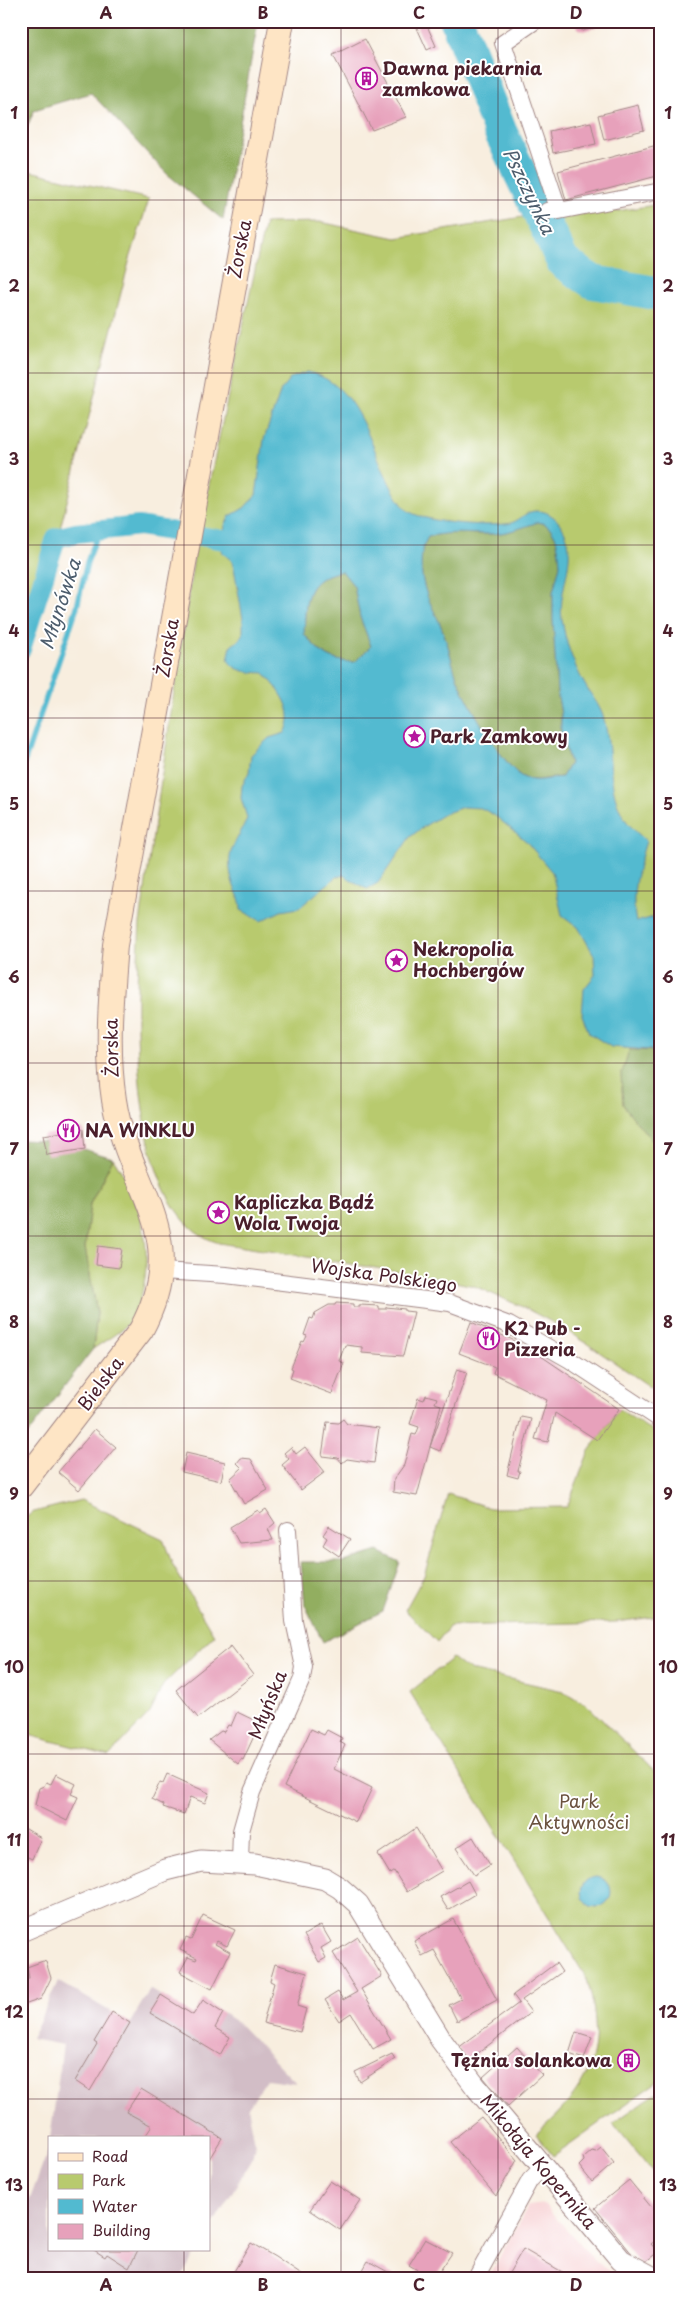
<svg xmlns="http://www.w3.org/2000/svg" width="682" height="2299" font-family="'Playpen Sans',sans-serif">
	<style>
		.built { fill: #f7cfd1 }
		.industrial { fill: #d2bdc6 }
		.green { fill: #b8ca6e; stroke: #81744c }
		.forest { fill: #92ae61; stroke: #6e6646 }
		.water { fill: #52bad0; stroke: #4e6c7e; fill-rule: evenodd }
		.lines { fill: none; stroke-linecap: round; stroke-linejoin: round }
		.stream { stroke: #52bad0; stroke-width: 5.5 }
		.canal { stroke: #52bad0; stroke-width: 20 }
		.river { stroke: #52bad0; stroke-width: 34 }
		.building { fill: #e7a1bb }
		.minor-casing { stroke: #a18685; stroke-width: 18 }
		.tertiary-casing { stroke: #a18685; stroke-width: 23 }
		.secondary-casing { stroke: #a18685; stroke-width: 26 }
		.minor { stroke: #fff; stroke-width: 16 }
		.tertiary { stroke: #fff; stroke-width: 21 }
		.secondary { stroke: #fee5c5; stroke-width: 24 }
		.grid { fill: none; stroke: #4a1f2b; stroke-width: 1; stroke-opacity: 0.55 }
		.labels { text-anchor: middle; stroke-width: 4; stroke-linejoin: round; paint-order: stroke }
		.poi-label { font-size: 18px; font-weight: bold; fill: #4a1f2b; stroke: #fff; text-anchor: start }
		.street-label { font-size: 18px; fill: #4a1f2b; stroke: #fff }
		.park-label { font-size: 18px; fill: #6b523f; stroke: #fff }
		.water-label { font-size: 19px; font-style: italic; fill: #4d5d6d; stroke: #fff }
		.neatline { fill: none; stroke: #4a1f2b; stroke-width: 2 }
		.grid-label { font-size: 16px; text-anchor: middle; font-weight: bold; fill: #4a1f2b }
	</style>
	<rect width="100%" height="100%" fill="#fff"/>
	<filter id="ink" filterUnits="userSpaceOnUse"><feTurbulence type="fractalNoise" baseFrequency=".02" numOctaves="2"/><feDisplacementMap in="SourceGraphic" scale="10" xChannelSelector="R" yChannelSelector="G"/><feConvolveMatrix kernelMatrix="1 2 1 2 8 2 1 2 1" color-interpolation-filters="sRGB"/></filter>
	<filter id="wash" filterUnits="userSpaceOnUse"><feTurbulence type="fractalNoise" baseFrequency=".0096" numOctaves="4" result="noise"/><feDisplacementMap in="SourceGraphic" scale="20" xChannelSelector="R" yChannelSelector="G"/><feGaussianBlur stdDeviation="1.12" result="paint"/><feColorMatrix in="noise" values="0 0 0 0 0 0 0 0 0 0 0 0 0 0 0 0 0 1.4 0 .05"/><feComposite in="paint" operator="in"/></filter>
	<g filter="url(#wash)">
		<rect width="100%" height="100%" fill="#f8eedf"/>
		<path class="built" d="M544 2204 595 2261 613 2273 611 2278H488L528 2206Z"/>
		<path class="industrial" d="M58 1981 130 2023 150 1989 193 2015 203 2000 238 2023 296 2083 267 2079 248 2107 255 2143 252 2159 209 2231V2138H50L63 2045 31 2039Z
			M49 2148V2250H197L181 2278H21V2223Z"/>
		<path class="green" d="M21 169 149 199 129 262 21 679Z
			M661 204V1375L652 1388 567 1330 525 1308 474 1286 432 1277 219 1243C124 1216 135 1001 140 923L195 550 265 223 320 222 396 238 559 211H617Z
			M113 1158C140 1199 154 1245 142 1293 140 1303 136 1317 128 1324 118 1334 104 1341 93 1349L97 1313 85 1248 90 1204Z
			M619 1409 661 1437V1616L616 1622 450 1626 437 1642 405 1610 424 1576 448 1494 490 1508 567 1507 589 1451Z
			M81 1500 163 1539 173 1566 214 1635 163 1685 150 1713 109 1756 21 1733V1520L34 1512Z
			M452 1658 462 1666 475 1671 563 1691 588 1706 661 1778V2079L553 2156 536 2134C592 2085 607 2052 587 1979L410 1692Z
			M661 2090V2182L613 2123Z"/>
		<path class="forest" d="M21 21H258L223 220 166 173 91 93 34 110 21 143Z
			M538 522 545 524 551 529 556 538 559 553 560 565 553 592V619L557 691 561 714V733L570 763 562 777C550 777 536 783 525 778 506 772 467 701 459 682 452 667 450 650 444 634 439 619 429 604 425 589 420 572 419 551 428 537 452 530 469 535 492 534 509 533 522 527 538 522Z
			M342 571 354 586 360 617 371 646 355 662C330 662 321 653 304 634 306 600 303 579 342 571Z
			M629 1050 661 1051V1152L623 1105 621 1076Z
			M21 1140 60 1142 113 1158 90 1204 85 1248 97 1313 93 1349 21 1443Z
			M378 1551 400 1562 383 1611 323 1642 305 1605 301 1562H343Z"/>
		<path class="water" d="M307 372C367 384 371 467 405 508 417 523 492 528 511 523 521 520 526 510 538 511 547 511 555 517 560 524 582 554 557 586 562 619 565 641 573 663 584 683 590 694 599 704 603 716 613 747 606 791 625 819 630 827 639 834 646 841 638 868 630 893 636 922L661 915V1051L611 1047 589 1033 582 1015 584 989 595 975 594 955 578 927 562 915 552 872 526 841 494 815 481 808 463 807 444 814 423 827 410 837 378 883 367 889 343 875 336 877 299 908 281 911 261 921 241 910C241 897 235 892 232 880 224 848 238 843 247 818L241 798 242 786 249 772 251 755 269 738 285 733C297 710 280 691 264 673 251 672 236 673 228 660L231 646 239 640 243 633V619L233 562 222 552 225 525 230 516 244 508 256 495 264 439 281 390 291 378ZM538 522 545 524 551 529 556 538 559 553 560 565 553 592V619L557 691 561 714V733L570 763 562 777C550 778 536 783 525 778 506 772 467 701 459 682 452 666 450 650 444 634 439 619 429 604 425 589 420 572 419 551 428 537 449 531 467 534 488 534 506 534 521 528 538 522ZM342 571 354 586 360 617 371 646 355 662C330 662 320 653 304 634 306 600 303 579 342 571Z
			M581 1892a15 15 0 1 1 30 0a15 15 0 1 1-30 0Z"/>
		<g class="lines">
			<path class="stream" d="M21 772 77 607 87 562 100 530"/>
			<path class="canal" d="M21 649 56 538 76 533 139 526 224 540"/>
			<path class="river" d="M457 21 500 131 563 262 593 282 661 294"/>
		</g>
		<g id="blocks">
			<path class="building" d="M414 21H425L436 46 427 50Z
				M576 21H613V22L583 31 578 28Z
				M365 39 406 117 372 130 333 55Z
				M638 105 644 130 604 140 598 115Z
				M591 122 596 144 553 153 549 131Z
				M661 144V175L566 200 558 171Z
				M83 1129 85 1149 47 1155 43 1135Z
				M98 1246 122 1249 119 1268 96 1265Z
				M336 1303 353 1304V1307H360V1305L379 1306V1309H386V1307L405 1309V1311L414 1312 403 1356 362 1353V1347L345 1345 339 1361 344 1363 332 1394 290 1378 293 1369 291 1368 302 1341 304 1342 307 1336 304 1335 310 1318 313 1319 315 1313 329 1305H335Z
				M471 1322 513 1340 544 1358 619 1409 597 1440 555 1413 548 1442 535 1439 547 1400 493 1373 495 1367 459 1353Z
				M457 1369 467 1372 440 1451 430 1447Z
				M426 1395 437 1398 435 1403 441 1405 417 1496 393 1492 394 1479 404 1465 412 1434 416 1435 419 1427 410 1424 418 1398 424 1400Z
				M521 1417 531 1419 518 1471H520L518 1478 507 1475Z
				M343 1419 347 1424 379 1428 374 1463 347 1459 342 1463 338 1458 322 1456 327 1422 338 1423Z
				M95 1429 116 1447 79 1490 58 1472Z
				M291 1447 296 1454 305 1447 325 1472 301 1490 282 1465 289 1459 284 1453Z
				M186 1453 225 1462 221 1481 182 1472Z
				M241 1458 251 1459 268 1490 244 1504 230 1479 242 1468 237 1463Z
				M266 1509 275 1523 268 1529 273 1540 239 1543 230 1527 258 1510 260 1513Z
				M329 1526 350 1539 339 1556 323 1545 327 1538 323 1535Z
				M231 1646 253 1675 198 1718 176 1690Z
				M237 1712 260 1723 243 1760 241 1759 238 1764 209 1740 221 1731 224 1732 228 1725 231 1726Z
				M311 1729 324 1735 327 1730 342 1738 340 1742 345 1745 334 1769 372 1788 356 1822 284 1787Z
				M56 1774 76 1784 71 1794 78 1797 67 1821 35 1805 39 1788 44 1786 46 1782 51 1784Z
				M167 1774 209 1793 205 1803 190 1797 184 1814 163 1807 164 1805 152 1799 160 1782 163 1783Z
				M21 1826 41 1838 32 1859 21 1854Z
				M416 1828 442 1871 407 1892 394 1871 390 1874 378 1854Z
				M473 1837 490 1865 474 1875 456 1848Z
				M468 1881 475 1894 448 1910 440 1897Z
				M203 1915 235 1930 227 1946 217 1941 215 1944 230 1952 212 1989 180 1972 188 1957 196 1960 197 1958 180 1950 186 1938 191 1940Z
				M453 1919 497 2000 457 2021 449 2005 461 1999 434 1950 422 1956 414 1941Z
				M321 1925 331 1942 321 1948 326 1958 319 1962 304 1935Z
				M358 1937 382 1976 361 1989 391 2039 373 2049 351 2013 339 2021 325 2000 338 1992 343 2000 357 1992 333 1953Z
				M43 1961 46 1962 51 1978 41 1999 21 2006V1976L23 1980 29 1978 27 1967Z
				M556 1963 562 1972 522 2000 531 2012 468 2061 458 2048 519 2003 513 1995Z
				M275 1964 307 1973 297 2006 306 2009 300 2032 263 2023 274 1983 270 1981Z
				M161 1995 193 2015 203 2000 223 2013 215 2028 230 2037 220 2055 150 2013Z
				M112 2012 130 2023 90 2091 75 2081 97 2044 94 2042Z
				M576 2032 592 2037 584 2059 569 2054Z
				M517 2047 542 2075 508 2106 483 2077Z
				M629 2051 632 2055 628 2067 625 2065 627 2062V2052Z
				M392 2054 395 2059 392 2061 360 2082 355 2072Z
				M141 2089 222 2138 209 2159V2138H144L152 2126 126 2112Z
				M481 2117 517 2160 496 2196 450 2142Z
				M601 2147 614 2163 592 2182 579 2166 584 2161 583 2157 591 2150 596 2151Z
				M629 2180 661 2219V2236L651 2244 658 2252 641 2265 595 2208Z
				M330 2181 360 2200 340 2230 310 2210Z
				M425 2239 452 2253 435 2278H431L409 2265Z
				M251 2243 275 2257 306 2278H230Z
				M523 2249 564 2273 561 2278H506Z
				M94 2250H138L129 2268 107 2254 105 2257Z
				M368 2261 388 2272 398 2278 359 2277Z"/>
		</g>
	</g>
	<g filter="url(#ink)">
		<use href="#blocks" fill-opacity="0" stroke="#a18685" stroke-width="1"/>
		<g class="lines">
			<defs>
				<path id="minor" d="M535 21 503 43 559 211
					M547 211H559L661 191
					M162 1271 226 1275 450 1303 509 1325 570 1360 661 1420
					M240 1862 241 1831 252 1792 302 1679 304 1667 294 1621 288 1530
					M476 2278 530 2180 543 2167"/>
				<path id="tertiary" d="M21 1931 165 1870 201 1861 255 1864 325 1879 340 1888 358 1904 441 2040 476 2087 621 2260 654 2278"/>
				<path id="secondary" d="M21 1486 141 1330C193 1234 128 1191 114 1100 106 1048 111 996 115 945L282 21"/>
			</defs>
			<use href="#minor" class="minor-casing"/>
			<use href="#tertiary" class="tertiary-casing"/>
			<use href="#secondary" class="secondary-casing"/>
			<use href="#minor" class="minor"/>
			<use href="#tertiary" class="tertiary"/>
			<use href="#secondary" class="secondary"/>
		</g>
	</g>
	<path class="grid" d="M184 21V2138M341 21V2278M498 21V2278M21 200H661M21 373H661M21 545H661M21 718H661M21 891H661M21 1063H661M21 1236H661M21 1408H661M21 1581H661M21 1754H661M21 1926H661M21 2099H661M184 2250V2278"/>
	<defs>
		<symbol id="building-ring" viewBox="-11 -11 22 22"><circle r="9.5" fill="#fff" stroke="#b5179e" stroke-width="1.5"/><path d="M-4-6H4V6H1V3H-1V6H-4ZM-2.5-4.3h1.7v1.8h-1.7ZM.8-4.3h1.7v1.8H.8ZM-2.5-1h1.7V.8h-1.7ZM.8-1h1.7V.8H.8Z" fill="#b5179e"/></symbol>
		<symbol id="sight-ring" viewBox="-11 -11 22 22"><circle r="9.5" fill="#fff" stroke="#b5179e" stroke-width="1.5"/><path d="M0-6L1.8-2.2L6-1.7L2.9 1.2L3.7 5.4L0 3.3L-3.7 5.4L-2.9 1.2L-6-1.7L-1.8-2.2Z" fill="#b5179e"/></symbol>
		<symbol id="restaurant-ring" viewBox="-11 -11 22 22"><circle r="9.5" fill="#fff" stroke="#b5179e" stroke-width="1.5"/><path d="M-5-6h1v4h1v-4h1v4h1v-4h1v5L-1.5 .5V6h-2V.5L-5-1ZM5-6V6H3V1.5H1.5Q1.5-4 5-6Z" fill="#b5179e"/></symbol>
	</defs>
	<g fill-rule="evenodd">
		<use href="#building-ring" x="354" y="66" width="25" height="25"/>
		<use href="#sight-ring" x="402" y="724" width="25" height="25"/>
		<use href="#sight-ring" x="384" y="948" width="25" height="25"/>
		<use href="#restaurant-ring" x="56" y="1118" width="25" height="25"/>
		<use href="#sight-ring" x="206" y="1200" width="25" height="25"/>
		<use href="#restaurant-ring" x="476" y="1326" width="25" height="25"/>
		<use href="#building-ring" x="616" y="2048" width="25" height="25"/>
	</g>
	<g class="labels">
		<g class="poi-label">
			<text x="382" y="75">Dawna piekarnia<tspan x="382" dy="21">zamkowa</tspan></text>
			<text x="430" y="743">Park Zamkowy</text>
			<text x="413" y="956">Nekropolia<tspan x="413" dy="21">Hochbergów</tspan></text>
			<text x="85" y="1137">NA WINKLU</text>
			<text x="234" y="1209">Kapliczka Bądź<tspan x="234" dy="21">Wola Twoja</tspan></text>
			<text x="504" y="1335">K2 Pub -<tspan x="504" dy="21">Pizzeria</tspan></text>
			<text x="612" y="2067" text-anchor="end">Tężnia solankowa</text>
		</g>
		<g class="street-label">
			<text transform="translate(240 249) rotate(-79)" y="6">Żorska</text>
			<text transform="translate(168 648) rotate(-80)" y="6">Żorska</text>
			<text transform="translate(112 1048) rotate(-91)" y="6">Żorska</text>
			<text transform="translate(384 1276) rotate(8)" y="6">Wojska Polskiego</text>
			<text transform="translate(101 1384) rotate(-53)" y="6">Bielska</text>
			<text transform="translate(268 1705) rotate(-68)" y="6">Młyńska</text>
			<text transform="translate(538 2162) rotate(50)" y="6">Mikołaja Kopernika</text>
		</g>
		<g class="park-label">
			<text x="579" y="1808">Park<tspan x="579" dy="21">Aktywności</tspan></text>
		</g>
		<g class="water-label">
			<text transform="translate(529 191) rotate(64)" y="7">Pszczynka</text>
			<text transform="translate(60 604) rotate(-72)" y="7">Młynówka</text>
		</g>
	</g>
	<rect width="682" height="2299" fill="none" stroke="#fff" stroke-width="55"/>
	<rect x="48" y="2136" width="162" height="115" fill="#ffffff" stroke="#b7a5aa"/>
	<rect x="58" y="2153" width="25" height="8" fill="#fee5c5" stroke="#b7a5aa"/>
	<text x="92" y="2162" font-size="15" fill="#4a1f2b">Road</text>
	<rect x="58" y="2174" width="25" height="15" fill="#b8ca6e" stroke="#b7a5aa"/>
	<text x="92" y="2186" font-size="15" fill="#4a1f2b">Park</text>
	<rect x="58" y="2199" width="25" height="15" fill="#52bad0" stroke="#b7a5aa"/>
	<text x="92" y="2212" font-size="15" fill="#4a1f2b">Water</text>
	<rect x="58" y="2224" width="25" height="15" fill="#e7a1bb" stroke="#b7a5aa"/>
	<text x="92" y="2236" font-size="15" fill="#4a1f2b">Building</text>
	<rect x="28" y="28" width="626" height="2244" class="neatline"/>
	<g class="grid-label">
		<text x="106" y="19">A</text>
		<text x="263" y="19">B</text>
		<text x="419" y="19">C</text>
		<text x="576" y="19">D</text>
		<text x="14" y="119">1</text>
		<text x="668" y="119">1</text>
		<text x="14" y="292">2</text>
		<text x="668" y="292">2</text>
		<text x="14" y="465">3</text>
		<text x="668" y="465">3</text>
		<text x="14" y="637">4</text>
		<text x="668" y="637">4</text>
		<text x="14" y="810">5</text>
		<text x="668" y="810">5</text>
		<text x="14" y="983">6</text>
		<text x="668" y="983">6</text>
		<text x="14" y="1155">7</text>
		<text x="668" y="1155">7</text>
		<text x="14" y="1328">8</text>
		<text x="668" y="1328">8</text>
		<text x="14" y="1500">9</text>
		<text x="668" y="1500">9</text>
		<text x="14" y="1673">10</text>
		<text x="668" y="1673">10</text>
		<text x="14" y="1846">11</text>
		<text x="668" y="1846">11</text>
		<text x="14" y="2018">12</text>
		<text x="668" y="2018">12</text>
		<text x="14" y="2191">13</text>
		<text x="668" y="2191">13</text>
		<text x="106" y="2291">A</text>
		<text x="263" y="2291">B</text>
		<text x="419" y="2291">C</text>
		<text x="576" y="2291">D</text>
	</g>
</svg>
